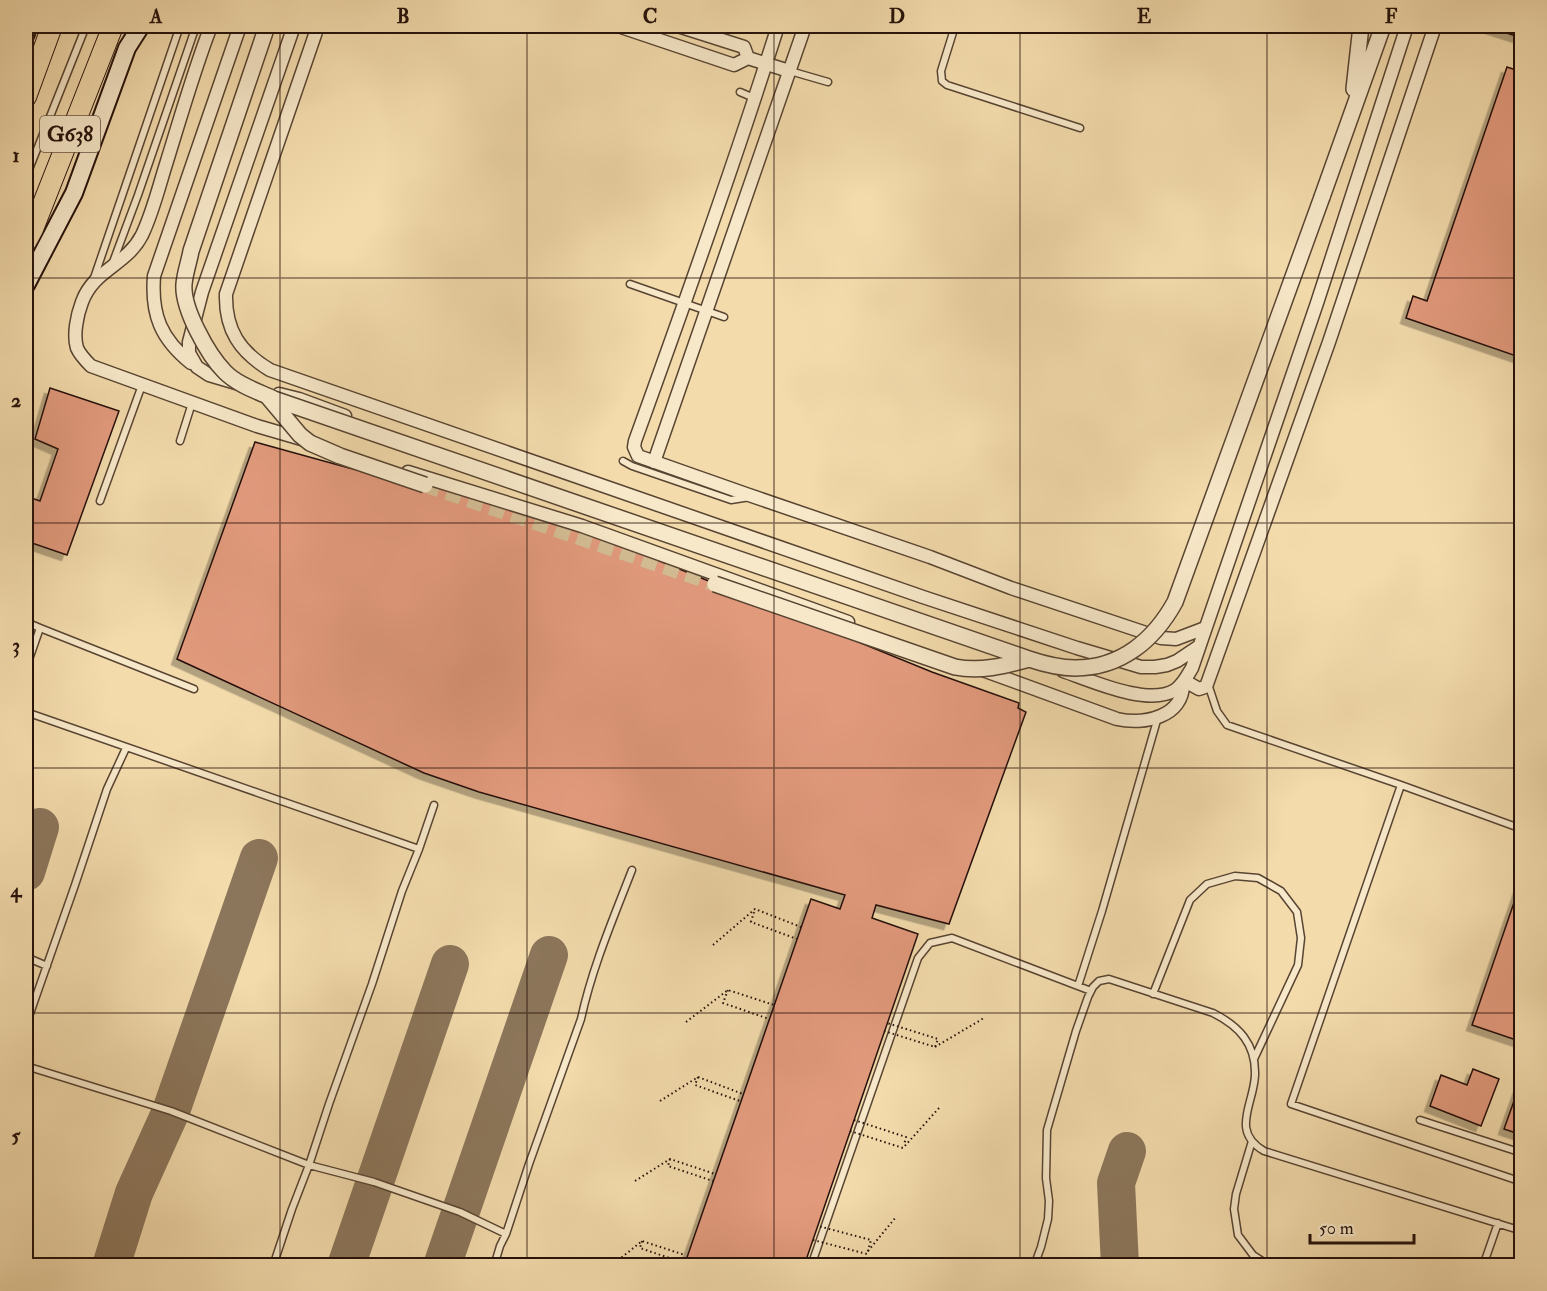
<svg xmlns="http://www.w3.org/2000/svg" width="1547" height="1291" font-family="'IM FELL Double Pica',serif">
	<style>
		.lines { fill: none; stroke-linecap: round; stroke-linejoin: round }
		.taxiway { stroke: #8c765b; stroke-width: 38 }
		.building { fill: #e29a7d; stroke: #25110a; stroke-width: 1.5; filter: url(#shadow) }
		.tertiary-tunnel { stroke: #d4bd94; stroke-width: 15; stroke-dasharray: 15 8; stroke-linecap: butt }
		.service-casing { stroke: #584432; stroke-width: 9 }
		.minor-casing { stroke: #584432; stroke-width: 15 }
		.tertiary-casing { stroke: #584432; stroke-width: 18 }
		.secondary-casing { stroke: #25110a; stroke-width: 20 }
		.trunk-casing { stroke: #25110a; stroke-width: 22 }
		.path { stroke: #25110a; stroke-width: 2; stroke-dasharray: 1.5 3; stroke-linecap: butt }
		.service { stroke: #f7e8c9; stroke-width: 6 }
		.minor { stroke: #f7e8c9; stroke-width: 12 }
		.tertiary { stroke: #f7e8c9; stroke-width: 15 }
		.secondary { stroke: #f7e8c9; stroke-width: 16 }
		.trunk { stroke: #f3dbac; stroke-width: 20 }
		.tertiary-bridge-casing { stroke: #584432; stroke-width: 18; stroke-linecap: butt }
		.path-bridge { stroke: #25110a; stroke-width: 2; stroke-dasharray: 1.5 3; stroke-linecap: butt }
		.tertiary-bridge { stroke: #f7e8c9; stroke-width: 15 }
		.grid { fill: none; stroke: #25110a; stroke-width: 1.5; stroke-opacity: 0.55 }
		.labels { text-anchor: middle; stroke-width: 4.5; stroke-linejoin: round; paint-order: stroke }
		.shield { fill: #f7e8c9; stroke: #645243; stroke-width: 1.5 }
		.shield-label { font-size: 21px; font-weight: bold; fill: #25110a }
		.neatline { fill: none; stroke: #25110a; stroke-width: 2 }
		.grid-label { font-size: 20px; text-anchor: middle; font-weight: bold; fill: #25110a }
	</style>
	<defs>
		<filter id="shadow"><feDropShadow dx="-5.5" dy="5.5" stdDeviation="0" flood-color="#0004"/></filter>
	</defs>
	<rect width="100%" height="100%" fill="#f3dbac"/>
	<filter id="stains"><feTurbulence type="fractalNoise" baseFrequency=".00333" numOctaves="4"/><feColorMatrix values="0 0 0 0 .2 0 0 0 0 .09 0 0 0 0 .02 0 0 0 .5 -.17"/></filter>
	<radialGradient id="worn" r=".72"><stop offset=".6" stop-color="#630" stop-opacity="0"/><stop offset="1" stop-color="#630" stop-opacity=".3"/></radialGradient>
	<g class="lines">
		<path class="taxiway" d="M26 872 40 827
			M111 1266 134 1193 171 1111 259 858
			M346 1266 450 964
			M442 1266 549 955
			M1120 1266 1116 1183 1127 1151"/>
	</g>
	<path class="building" d="M1492 26H1522V38L1491 28Z
		M1507 67 1522 72V358L1406 318 1413 296 1427 301Z
		M50 388 119 411 67 555 26 541V496L40 501 58 449 35 439Z
		M255 442 349 468 450 490 561 524 645 555 932 672 1019 703 1018 708 1026 712 949 924 876 905 872 918 918 934 804 1266H684L811 899 840 909 845 895 479 792 424 773 177 659Z
		M1520 885H1522V1042L1472 1025Z
		M1473 1069 1499 1079 1481 1126 1430 1106 1441 1075 1467 1085Z
		M1519 1087 1522 1088V1135L1504 1129Z"/>
	<g class="lines">
		<path class="tertiary-tunnel" d="M425 485 715 584"/>
		<defs>
			<path id="service" d="M955 26 941 71 942 81 947 85 1080 128
				M790 71 828 82
				M740 92 754 98
				M26 177 86 26
				M113 262 138 195 196 26
				M94 278 180 26
				M630 284 724 317
				M180 441 192 403
				M623 461 632 466 731 500 750 497
				M100 501 142 385
				M26 622 40 628 26 668
				M40 628 194 689
				M1208 684 1217 711 1227 725 1401 785 1522 829
				M26 712 419 849
				M1401 785 1291 1104 1522 1182
				M26 957 47 966
				M1078 986 1102 911 1158 717
				M1153 994 1190 900 1207 884 1235 876 1258 878 1281 891 1297 912 1301 938 1298 965 1254 1059
				M26 1025 75 885 107 789 126 748
				M26 1066 171 1111 309 1165 374 1182 460 1212 506 1234
				M1420 1120 1522 1153
				M1252 1141 1236 1194 1234 1209 1238 1235 1253 1255 1270 1266
				M273 1266 292 1209 309 1165 329 1104 372 984 402 891 419 849 434 805
				M494 1266 500 1246 506 1234 529 1164 581 1019C592 968 613 919 632 870
				M811 1266 918 958 930 943 952 938 1091 991
				M1034 1266 1041 1247 1048 1219 1049 1201 1046 1178 1047 1130 1076 1031 1088 997 1093 987 1099 981 1109 979 1213 1013C1239 1026 1256 1044 1255 1075 1254 1104 1230 1131 1264 1151L1522 1231
				M1483 1266 1498 1223"/>
			<path id="minor" d="M211 26C194 70 181 116 167 161 159 186 153 212 142 235 126 266 94 269 82 302 77 315 73 335 77 348 80 355 86 361 91 366L257 426 305 440
				M318 26 226 294C225 330 240 352 270 370L923 597 1077 648 1141 667H1155L1167 665 1177 661 1198 647
				M618 26 734 65 748 58
				M678 26 744 47 748 58 789 71
				M778 26C734 165 685 303 635 441L634 447 638 456 746 494 930 557 1011 588 1161 638 1176 639 1205 628
				M191 363C161 339 151 315 154 276L240 26
				M236 383 209 375 197 367 189 353V342L202 292 294 26
				M279 394 299 399 345 416
				M654 462 805 26
				M408 472 582 526 848 622
				M980 669 1117 719C1144 725 1184 717 1183 683
				M1063 671C1090 680 1148 707 1175 690 1183 685 1187 676 1192 668L1317 303 1407 26
				M1185 681 1199 689 1205 687 1207 684 1329 342 1435 26"/>
			<path id="tertiary" d="M1354 89 1361 26
				M1322 197 1383 26"/>
			<path id="secondary" d="M26 34 28 26
				M26 285 74 193 127 48 141 26"/>
			<path id="trunk" d="M26 97 52 26
				M26 242 33 229 113 26"/>
		</defs>
		<use href="#service" class="service-casing"/>
		<use href="#minor" class="minor-casing"/>
		<use href="#tertiary" class="tertiary-casing"/>
		<use href="#secondary" class="secondary-casing"/>
		<use href="#trunk" class="trunk-casing"/>
		<path class="path" d="M754 912 751 922 797 939
			M713 945 755 909 801 927
			M728 990 723 1003 769 1019
			M686 1022 728 990 774 1005
			M935 1047 984 1018
			M698 1077 695 1085 740 1101
			M660 1101 698 1077 743 1094
			M670 1159 668 1166 713 1181
			M635 1181 670 1159 715 1174
			M642 1241 640 1248 684 1263
			M868 1251 896 1217
			M611 1266 642 1241 685 1255"/>
		<use href="#service" class="service"/>
		<use href="#minor" class="minor"/>
		<use href="#tertiary" class="tertiary"/>
		<use href="#secondary" class="secondary"/>
		<use href="#trunk" class="trunk"/>
		<defs>
			<path id="tertiary-bridge" d="M267 26 191 251C189 262 185 273 184 284 182 308 208 355 225 372 238 385 257 391 274 399L1029 659C1044 664 1059 668 1075 668 1121 668 1154 640 1175 602L1322 197
				M268 397 300 435 310 443 340 456 425 485
				M715 584 955 667C980 672 1004 666 1029 659"/>
		</defs>
		<use href="#tertiary-bridge" class="tertiary-bridge-casing"/>
		<path class="path-bridge" d="M884 1031 935 1047 938 1039 887 1023
			M854 1120 906 1137 904 1145
			M850 1131 903 1148 939 1108
			M813 1240 867 1254 871 1240 818 1226"/>
		<use href="#tertiary-bridge" class="tertiary-bridge"/>
	</g>
	<path class="grid" d="M280 26V1266M527 26V1266M774 26V1266M1020 26V1266M1267 26V1266M26 278H1522M26 523H1522M26 768H1522M26 1013H1522"/>
	<g class="labels">
		<rect class="shield" x="40" y="116" width="60" height="36" rx="4.5"/>
		<g class="shield-label">
			<text x="70" y="141">G638</text>
		</g>
	</g>
	<rect width="1547" height="1291" fill="none" stroke="#f3dbac" stroke-width="66"/>
	<path d="M1310 1234v9h104v-9" fill="none" stroke="#25110a" stroke-width="3"/>
	<text x="1319" y="1234" font-size="18" fill="#25110a" stroke="#f7e8c9" stroke-width="4.5" paint-order="stroke">50 m</text>
	<rect x="33" y="33" width="1481" height="1225" class="neatline"/>
	<g class="grid-label">
		<text x="156" y="23">A</text>
		<text x="403" y="23">B</text>
		<text x="650" y="23">C</text>
		<text x="897" y="23">D</text>
		<text x="1144" y="23">E</text>
		<text x="1391" y="23">F</text>
		<text x="16" y="162">1</text>
		<text x="16" y="407">2</text>
		<text x="16" y="652">3</text>
		<text x="16" y="897">4</text>
		<text x="16" y="1142">5</text>
	</g>
	<rect width="100%" height="100%" filter="url(#stains)"/>
	<rect width="100%" height="100%" fill="url(#worn)"/>
</svg>
